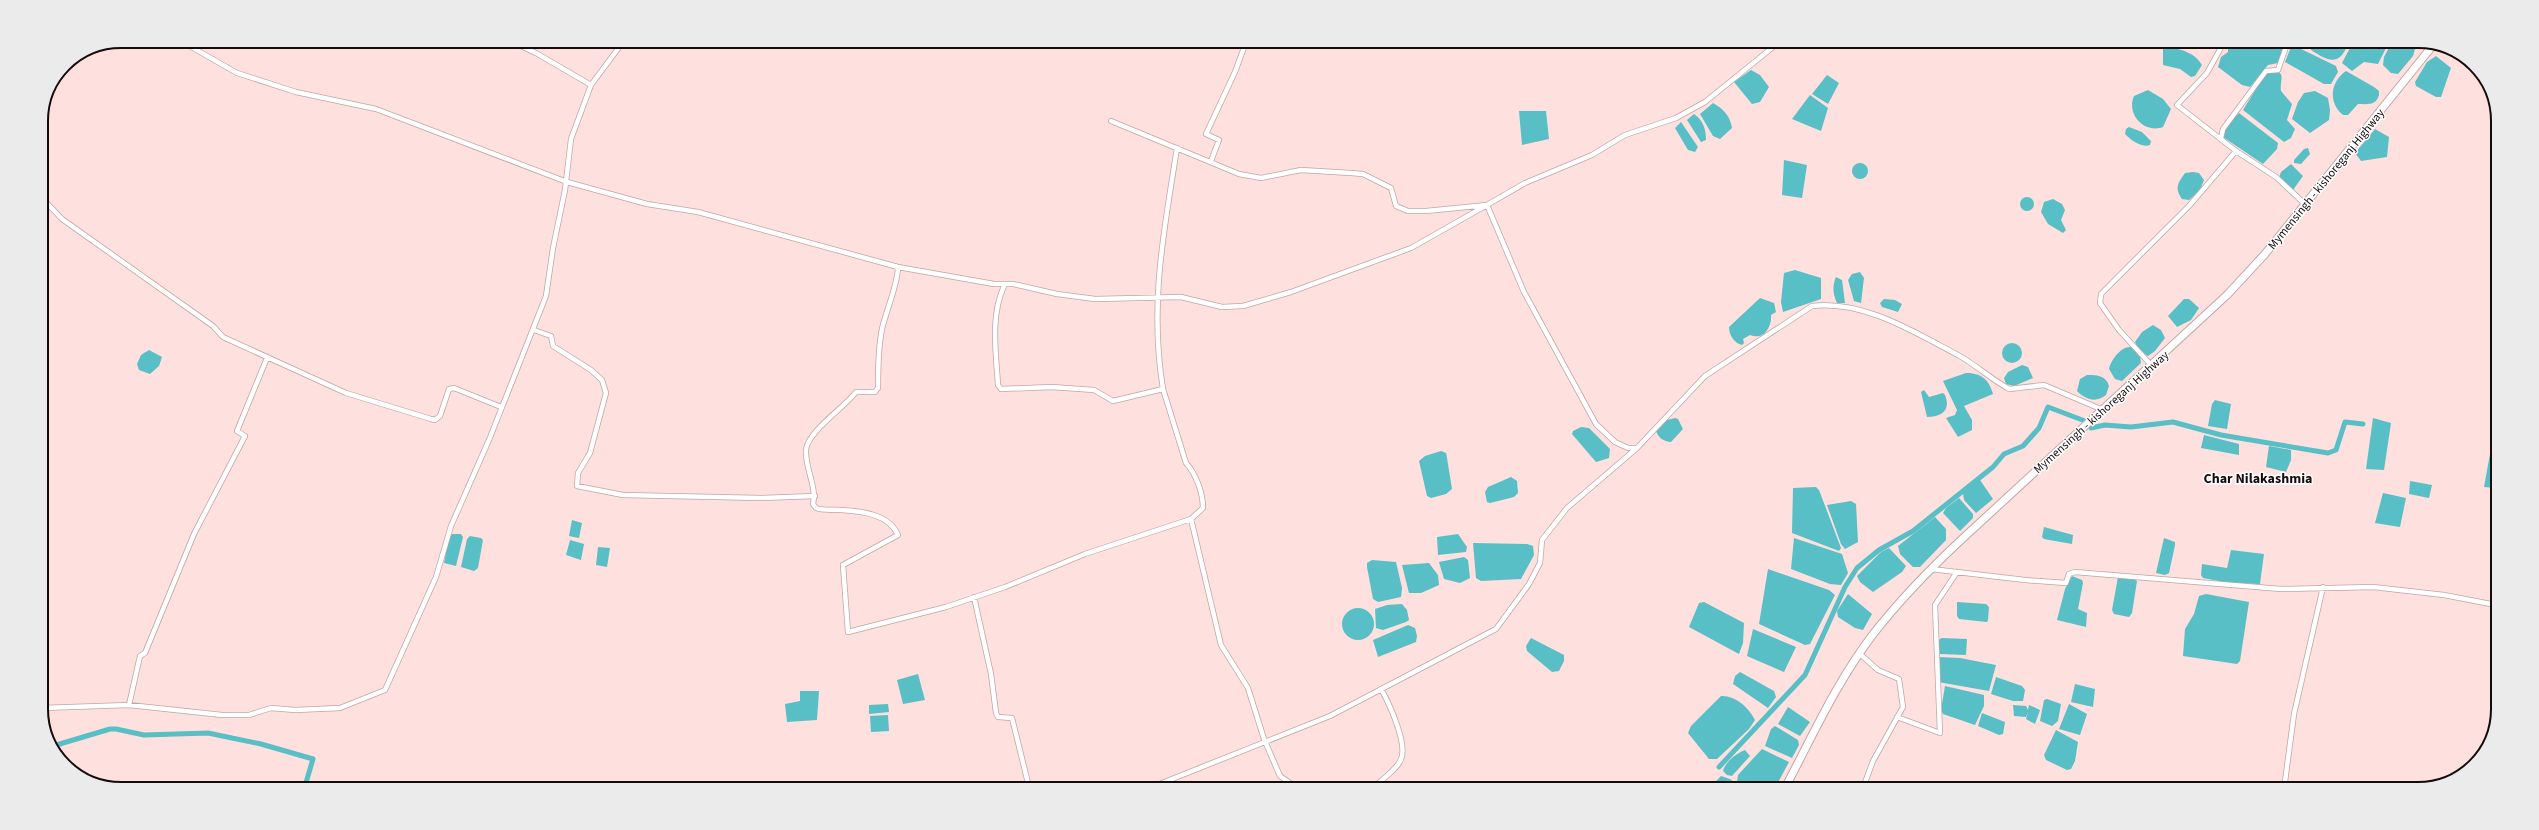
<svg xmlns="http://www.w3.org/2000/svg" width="2539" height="830" font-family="'Source Sans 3',sans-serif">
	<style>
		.water { fill: #57bfc5 }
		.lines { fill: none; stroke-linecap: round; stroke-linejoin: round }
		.canal { stroke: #57bfc5; stroke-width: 5 }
		.street-casing { stroke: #c1a5a4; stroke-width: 6 }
		.primary-casing { stroke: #c1a5a4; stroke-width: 9 }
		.street { stroke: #fff; stroke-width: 4.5 }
		.primary { stroke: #fff; stroke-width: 7 }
		.labels { text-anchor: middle; stroke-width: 3; stroke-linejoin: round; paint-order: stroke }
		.street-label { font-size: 12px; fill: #150b0b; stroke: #fff }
		.quarter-label { font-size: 14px; font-weight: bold; fill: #150b0b; stroke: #fff }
		.rim { fill: none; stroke: #150b0b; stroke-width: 2 }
	</style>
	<rect width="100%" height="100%" fill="#fee0de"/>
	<path class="water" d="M2228 44H2285L2278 63 2268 65 2250 87 2242 85 2218 67 2221 57 2228 52Z
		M2311 44H2348C2339 67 2328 61 2311 50Z
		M2352 44H2388L2378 64 2364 62 2352 71 2342 63Z
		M2391 44H2408L2415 49 2413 56 2398 74 2391 73 2383 65 2384 57Z
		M2295 46 2336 66 2338 72 2331 84H2324L2285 62 2291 47Z
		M2170 47C2183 50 2195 53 2202 65L2195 76 2191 77 2180 69 2163 65V49Z
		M2436 56 2451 68 2441 97H2436L2416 86 2415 82 2427 62Z
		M1751 70 1760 75 1769 87 1760 102 1752 104 1734 82Z
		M2267 71C2289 70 2279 79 2281 91L2292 104 2287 120 2295 129 2291 138 2284 142 2243 110Z
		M2346 71 2374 87 2379 91V95C2376 106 2367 104 2358 104L2348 115H2343C2328 103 2330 82 2346 71Z
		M1827 75 1839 83 1828 104 1812 94Z
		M2148 90 2163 99 2171 109 2163 127C2144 134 2126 114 2134 96Z
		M2315 91 2328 98 2330 110 2329 120 2310 133 2292 119 2298 102 2304 93Z
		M1810 95 1828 108 1821 131 1792 119Z
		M1713 103C1723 109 1730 115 1732 128L1720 139 1713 136 1700 114Z
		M1519 111H1546L1549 139 1522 145Z
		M2239 113 2278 143 2277 149 2263 164 2223 137 2225 128Z
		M1694 114C1703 120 1706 129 1706 140L1701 142 1687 120Z
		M1681 122 1698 147 1695 152 1688 150 1675 128Z
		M2129 127 2142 132 2151 141 2150 145C2141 148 2131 140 2125 134L2126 129Z
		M2375 129 2389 137 2387 157 2361 161 2355 153Z
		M2308 148 2310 154 2301 164 2294 163V160L2304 149Z
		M1784 160 1807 165 1802 198 1782 195Z
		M1852 171a8 8 0 1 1 16 0a8 8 0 1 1-16 0Z
		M2291 164 2303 176 2293 190H2290L2279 178 2281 172Z
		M2193 172 2199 173 2204 180 2200 190 2189 200 2182 199C2174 188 2178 183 2185 173Z
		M2020 204a7 7 0 1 1 14 0a7 7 0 1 1-14 0Z
		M2053 199 2062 204 2065 210 2061 220 2066 230 2063 233 2048 224 2041 212 2044 202Z
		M1795 270 1821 278V299L1783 312 1781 302 1784 273Z
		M1860 272 1864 278 1861 303 1854 301 1848 280 1852 274Z
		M1836 277 1842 280 1845 303H1837C1833 295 1832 286 1836 277Z
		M1760 298 1774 303 1776 312 1771 315C1772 326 1764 341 1750 335L1743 339 1744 343 1742 345C1734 343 1729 335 1729 327Z
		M1884 299 1895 300 1902 304 1898 312 1882 307 1880 303Z
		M2184 299H2189L2199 308 2191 320 2177 327 2168 316Z
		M2153 325 2161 330 2165 338 2155 351 2148 356 2139 351 2135 342 2142 332Z
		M2002 353a10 10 0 1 1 20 0a10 10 0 1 1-20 0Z
		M2131 347 2140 356 2141 363 2122 381 2115 379 2109 369C2111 360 2121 346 2131 347Z
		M149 350 162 357 159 366 150 374 139 370 137 364 141 355Z
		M2022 365 2028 367 2033 378 2014 386 2006 384 2004 378 2008 372Z
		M1966 373C1981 373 1989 379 1993 394L1964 406 1972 420V430L1958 437 1946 418 1955 415 1957 410 1943 381Z
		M2087 375C2096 375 2106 375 2109 386L2106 395C2096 403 2086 400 2077 391L2080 379Z
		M1924 390 1929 397 1943 393 1945 395C1951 410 1942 417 1927 417L1921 392Z
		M2215 400 2231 404 2227 429 2208 426 2212 404Z
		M1675 418 1678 419 1683 429 1671 442C1664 442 1657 437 1656 430L1667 420Z
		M2373 418 2391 423 2384 470 2366 469Z
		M1581 427 1589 428 1610 449 1609 458 1596 462 1572 434 1573 431Z
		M2204 435 2239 444V455L2201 448Z
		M2269 446 2291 450V460L2286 472 2266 467Z
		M1441 451 1446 453 1447 458 1452 489 1446 494 1431 498 1427 496 1419 461 1425 456Z
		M2490 454 2496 455V488L2484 487Z
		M1511 477 1517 481 1518 493 1514 497 1490 503 1487 502 1485 492 1488 487Z
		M1980 480 1993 499 1976 513 1964 500 1963 493Z
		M2410 481 2432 485 2429 498 2409 494Z
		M1816 487 1819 490 1841 548 1839 551 1792 533 1793 488Z
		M2383 493 2406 498 2400 527 2375 523Z
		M1959 498 1973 514V518L1960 531 1943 513 1946 508Z
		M1851 501 1856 504 1858 542 1845 549 1841 544 1827 505Z
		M1935 517 1946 529V540L1920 567H1913L1900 554 1898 546Z
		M572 520 582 523 579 538 569 536Z
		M2044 527 2073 535 2072 544 2044 539 2042 537Z
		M452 534H461L463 537 456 566 444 563 449 536Z
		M1458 534 1467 547 1466 552 1438 555 1437 537Z
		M470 536 481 538 483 540 478 568 474 571 461 567 467 539Z
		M1794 538 1842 554 1848 573 1841 585 1830 584 1791 569Z
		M2164 538 2175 542V545L2169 573 2165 575 2156 573Z
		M570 540 584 544 581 560 566 555Z
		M1473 543 1527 544 1533 546 1534 555 1521 579 1481 581 1476 578Z
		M598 547 610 548 607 567 596 565Z
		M1889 548 1906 566 1902 572 1873 592 1860 582 1857 576 1881 552Z
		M2231 550 2264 554 2260 584 2229 583 2203 578 2201 575 2202 564 2227 568Z
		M1464 557 1468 560 1470 578 1460 583 1444 579 1439 562Z
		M1372 560 1396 562 1402 588 1401 597 1378 602 1373 599 1367 567V563Z
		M1429 563 1438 575 1439 585 1421 593H1409L1402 565Z
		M1768 569 1829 590 1835 595 1810 644 1805 645 1759 624Z
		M2072 576 2082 580 2083 583 2078 609 2087 613 2086 627 2057 620 2065 589Z
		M2118 577 2131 578 2137 581 2132 613 2129 617 2114 614 2112 610Z
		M1848 594 1872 614 1863 630 1855 628 1838 617 1837 611Z
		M2206 594 2249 602 2240 661 2237 664 2183 656 2185 629 2194 614 2199 596Z
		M1704 602 1744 623 1743 643 1739 654 1689 627 1699 603Z
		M1957 602 1986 604 1989 607 1988 620 1987 622 1959 619 1957 616Z
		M1402 604 1407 610 1409 620 1406 622 1383 630 1376 628 1375 609 1387 605Z
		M1342 624a16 16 0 1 1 32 0a16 16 0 1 1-32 0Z
		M1408 625 1415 628 1417 636 1416 642 1378 657 1373 640Z
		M1753 629 1796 647 1784 672 1747 656Z
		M1531 638 1564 655V661L1559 671 1552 672 1527 651 1526 646Z
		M1942 638 1967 639 1966 655 1940 654 1938 640Z
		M1938 657 1960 658 1996 665 1989 691 1938 682Z
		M1740 672 1774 691 1776 697 1768 708 1733 684 1735 676Z
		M918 674 925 700 903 704 897 680Z
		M1996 677 2022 686 2025 690 2023 701H2013L1991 694Z
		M2075 684 2095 689 2093 707 2071 702Z
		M1945 686 1984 695V706L1975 725 1943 714 1941 710Z
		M800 691H819L817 720 787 722 785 704 800 701Z
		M1721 696C1734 695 1749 707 1755 720L1749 729 1717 759H1709L1688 733 1691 726Z
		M2047 699 2061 704 2058 721 2052 726 2040 721 2044 700Z
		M888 704 889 712 869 714V705Z
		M2069 704 2087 714 2080 735 2059 729Z
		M2013 705 2026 706 2028 710 2029 705 2040 710 2035 724 2026 719 2028 712 2026 717 2014 716Z
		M1788 707 1810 722 1800 736 1778 724Z
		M1982 713 2005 722 2003 734 1999 735 1978 726Z
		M888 715 889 731 871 732 870 716Z
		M1775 726 1798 740 1799 745 1792 758 1765 746 1771 729Z
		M2056 730 2078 742 2075 761 2071 769 2067 770 2046 760 2044 755Z
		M1762 749 1789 762 1775 788H1745L1737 782 1738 775Z
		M1745 750 1750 756 1732 776 1727 775 1723 771C1725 762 1737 753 1745 750Z
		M1721 776 1730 779 1741 788H1709Z"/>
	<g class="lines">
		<path class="canal" d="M2091 428 2105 425 2131 427 2173 422 2221 435 2328 453 2336 450 2345 422 2363 424
			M53 746 110 729H116L144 735 208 733 261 744 313 759 305 786
			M1719 767 1805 675 1845 587 1857 568 1879 550 1913 531 1993 467 2004 454 2023 446 2039 428 2048 407 2085 421"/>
		<defs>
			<path id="street" d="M181 41 237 73 296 92 376 109 567 182 647 204 698 212 898 267 994 284H1013L1057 294 1095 299 1181 297 1222 307 1243 306 1291 292 1411 248 1487 205 1524 292 1596 424 1615 442 1628 448H1637L1705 376 1812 306C1864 300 1914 332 1958 355 1976 365 1991 379 2009 389L2044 385 2103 410
				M510 41 536 53 591 85
				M2223 44 2207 73 2177 105 2236 151
				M1111 121 1239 174 1261 178 1301 170 1351 173 1363 174 1391 188 1396 206 1408 211H1426L1487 205 1525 183 1592 155 1625 135 1676 118 1705 102 1778 43
				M2221 138 2223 129 2266 71 2278 70 2287 44
				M1211 161 1219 140 1206 134 1235 72 1246 42
				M41 197 62 219 213 326 223 337 346 393 431 419 435 420 440 416 449 389 454 388 501 407
				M898 267C898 284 886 311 882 329 878 348 878 369 878 388L875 392H856C845 407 807 432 806 450 805 469 817 486 813 504L816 508C824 511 832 509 841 510 861 511 889 514 898 535L843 565 848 632 946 607 1005 587 1085 554 1191 519 1221 645 1248 688 1264 739 1280 776 1297 788
				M1004 286C990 317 996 352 998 385L1001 389 1052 387 1094 390 1113 401 1163 389 1186 463C1196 474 1203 493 1203 508L1191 519
				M534 330 551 336 553 346 591 370 602 380 606 393 590 453 578 473 577 486 623 495 761 498 815 496
				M2152 366 2119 330 2100 303 2101 294 2189 206 2236 151 2276 177 2305 204
				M1163 389C1149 304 1164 231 1177 148
				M1931 569 2025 580 2066 583 2069 574 2075 572 2281 589 2373 587 2444 595 2496 605
				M974 597 991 674 996 713 998 717 1012 718 1029 787
				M1860 654 1878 670 1899 679 1903 707 1873 761 1863 788
				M129 705 140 656 145 653 194 534 245 436 237 431 267 358
				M41 708 129 705 222 715H249L271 708 295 710 340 708 385 690 436 577 451 526 489 440 546 296 553 248 565 190 571 139 591 85 623 42
				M1897 717 1940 733 1935 605 1957 572
				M1152 787 1330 716 1496 629 1529 584 1540 563 1542 540 1567 508 1637 448
				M1373 788C1381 780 1398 769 1401 759 1408 744 1389 703 1381 689
				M2284 789 2294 714 2323 587"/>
			<path id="primary" d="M1785 788C1813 735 1837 681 1874 633 1900 600 1930 569 1961 540L2227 295 2265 254 2434 44"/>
		</defs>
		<use href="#street" class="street-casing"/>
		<use href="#primary" class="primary-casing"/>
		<use href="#street" class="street"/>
		<use href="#primary" class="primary"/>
	</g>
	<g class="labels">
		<g class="street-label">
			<text transform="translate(2326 179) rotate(-51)" y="4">Mymensingh - kishoreganj Highway</text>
			<text transform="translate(2101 412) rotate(-42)" y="4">Mymensingh - kishoreganj Highway</text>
		</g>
		<g class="quarter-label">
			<text x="2258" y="483">Char Nilakashmia</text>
		</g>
	</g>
	<path d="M0 0H2539V830H0ZM121 48H2418A73 73 0 0 1 2491 121V709A73 73 0 0 1 2418 782H121A73 73 0 0 1 48 709V121A73 73 0 0 1 121 48Z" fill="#ecebeb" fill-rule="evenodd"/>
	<path class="rim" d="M121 48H2418A73 73 0 0 1 2491 121V709A73 73 0 0 1 2418 782H121A73 73 0 0 1 48 709V121A73 73 0 0 1 121 48Z"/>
</svg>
